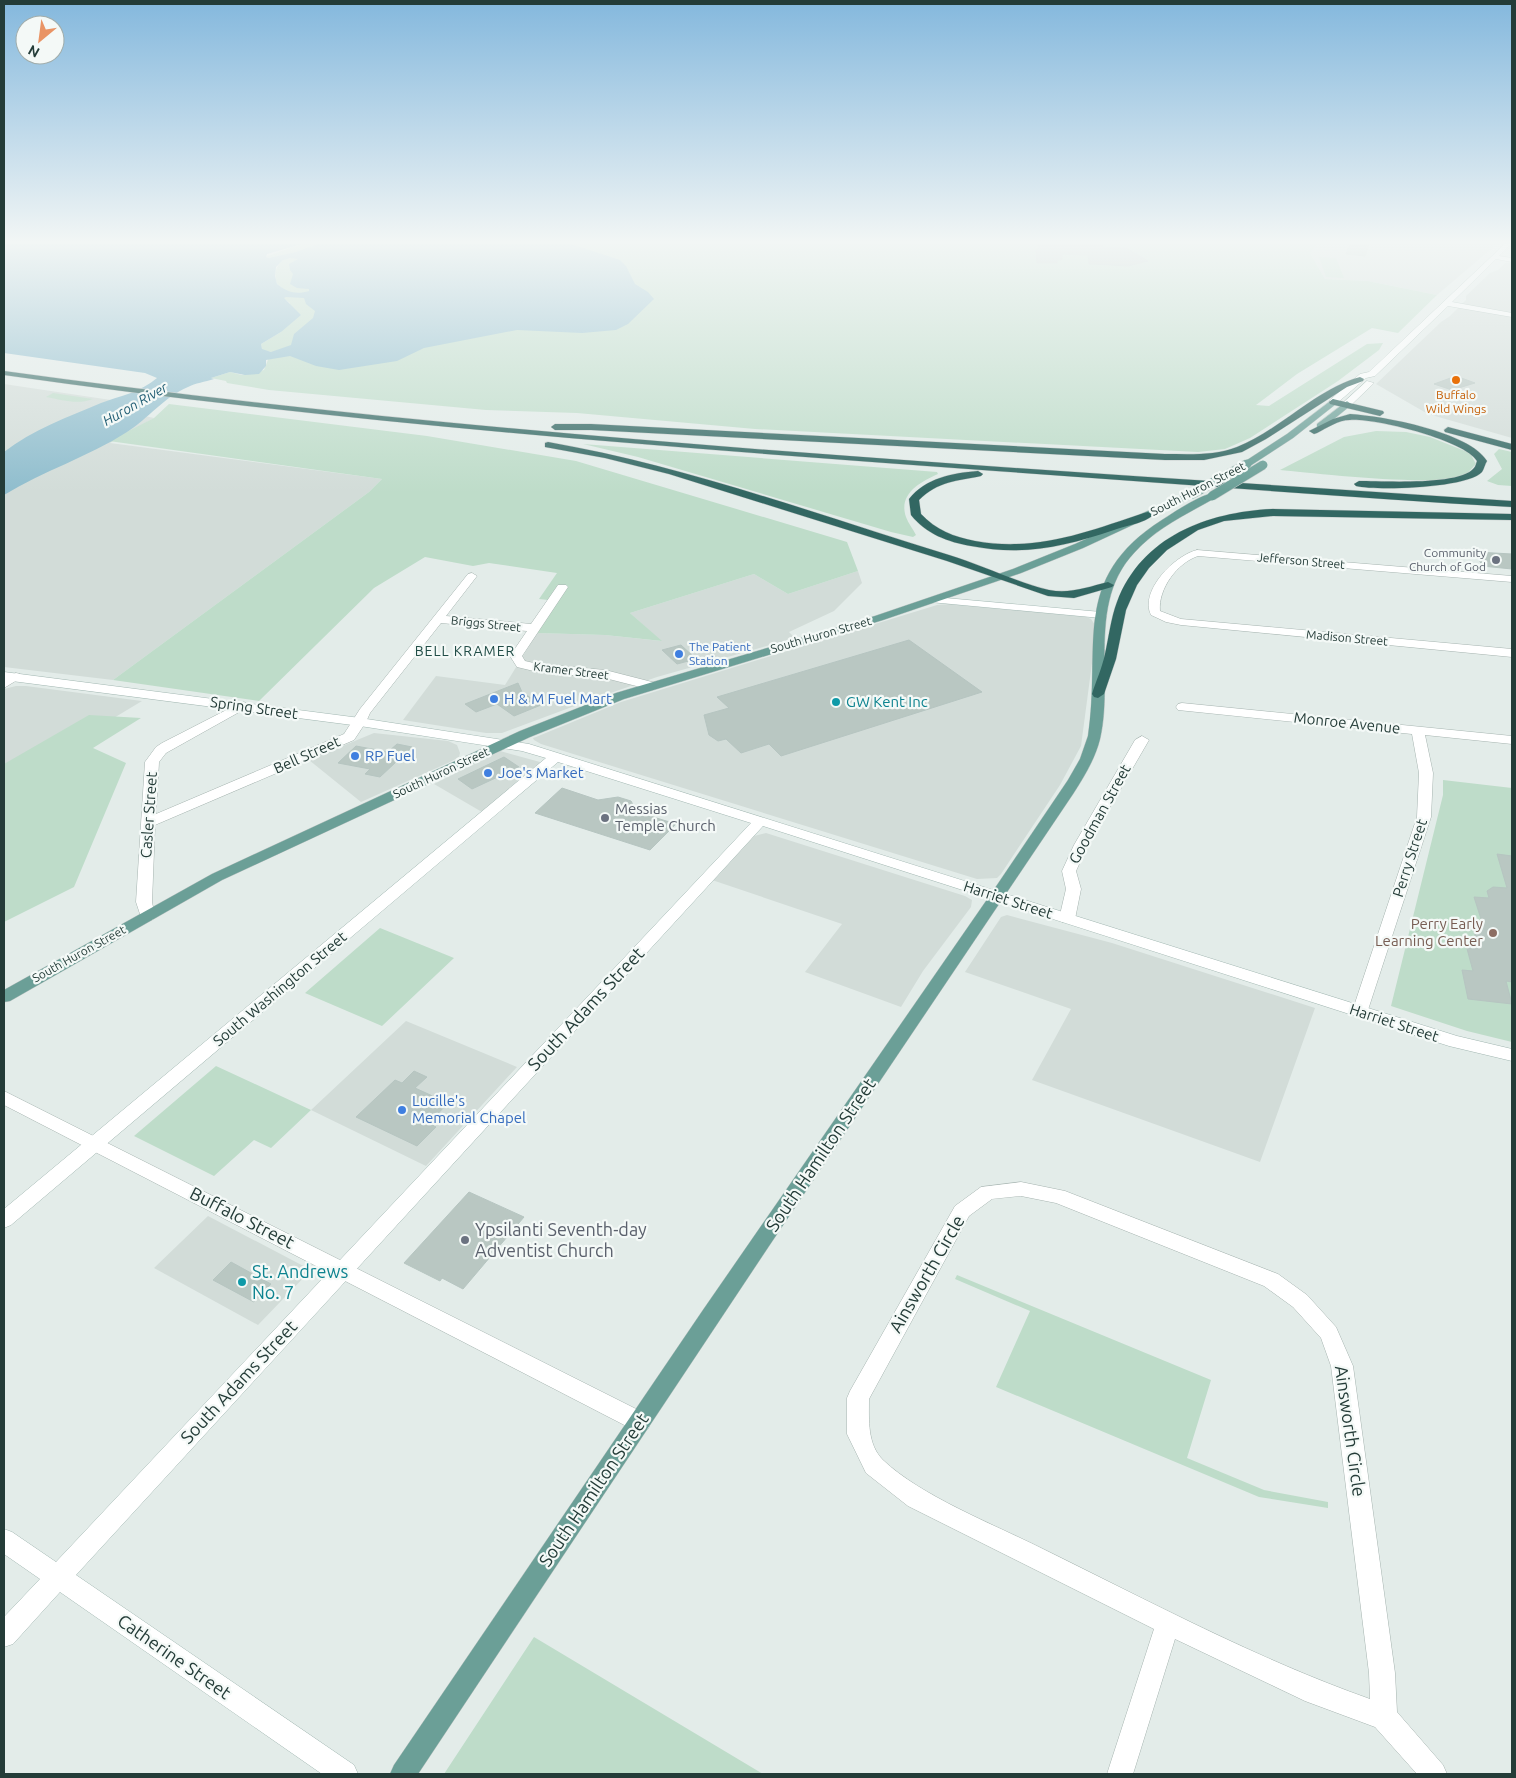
<svg xmlns="http://www.w3.org/2000/svg" width="1516" height="1778" font-family="Ubuntu,sans-serif">
	<style>
		.built { fill: #d2dcd8 }
		.green { fill: #bedcc9 }
		.water { fill: #8fbdcd; fill-rule: evenodd }
		.building { fill: #b9c7c2; stroke: #b6c5c1 }
		.lines { fill: none; stroke-linecap: round; stroke-linejoin: round }
		.street-casing { stroke: #a6b4b0; stroke-width: 1 }
		.secondary-casing { stroke: #a2b7b2; stroke-width: 1 }
		.primary-casing { stroke: #c2c8c7; stroke-width: 1 }
		.highway-casing { stroke: #c2c8c7; stroke-width: 1 }
		.street { fill: #fff; fill-rule: evenodd }
		.secondary { fill: #fff; fill-rule: evenodd }
		.primary { fill: #6b9f97; fill-rule: evenodd }
		.highway { fill: #326762; fill-rule: evenodd }
		.primary-bridge-casing { stroke: #c2c8c7; stroke-width: 10; stroke-linecap: butt }
		.primary-bridge { stroke: #6b9f97; stroke-width: 9 }
		.food-dot { fill: #e8710a; stroke: #f4f9f7; stroke-width: 2 }
		.worship-dot { fill: #6b7280; stroke: #f4f9f7; stroke-width: 2 }
		.shop-dot { fill: #3f7fe0; stroke: #f4f9f7; stroke-width: 2 }
		.culture-dot { fill: #0f9aa8; stroke: #f4f9f7; stroke-width: 2 }
		.education-dot { fill: #8d6e63; stroke: #f4f9f7; stroke-width: 2 }
		.labels { text-anchor: middle; stroke-width: 4.5; stroke-linejoin: round; paint-order: stroke }
		.far-food-label { font-size: 12px; fill: #c56008; stroke: #f4f9f7 }
		.far-street-label { font-size: 12px; fill: #243c38; stroke: #f4f9f7 }
		.far-worship-label { font-size: 12px; fill: #5b616d; stroke: #f4f9f7; text-anchor: end }
		.far-shop-label { font-size: 12px; fill: #366cbe; stroke: #f4f9f7; text-anchor: start }
		.far-water-label { font-size: 14px; font-style: italic; fill: #225e74; stroke: #f4f9f7 }
		.far-neighbourhood-label { font-size: 14px; letter-spacing: 1px; fill: #214d47; stroke: #f4f9f7 }
		.shop-label { font-size: 15px; fill: #366cbe; stroke: #f4f9f7; text-anchor: start }
		.culture-label { font-size: 15px; fill: #0d838f; stroke: #f4f9f7; text-anchor: start }
		.street-label { font-size: 15px; fill: #243c38; stroke: #f4f9f7 }
		.worship-label { font-size: 15px; fill: #5b616d; stroke: #f4f9f7; text-anchor: start }
		.education-label { font-size: 15px; fill: #785e54; stroke: #f4f9f7; text-anchor: end }
		.near-street-label { font-size: 18px; fill: #243c38; stroke: #f4f9f7 }
		.near-worship-label { font-size: 18px; fill: #5b616d; stroke: #f4f9f7; text-anchor: start }
		.near-culture-label { font-size: 18px; fill: #0d838f; stroke: #f4f9f7; text-anchor: start }
	</style>
	<rect width="100%" height="100%" fill="#e3ece9"/>
	<path class="built" d="M1318 244H1497L1437 295 1368 281 1325 279 1310 253Z
		M1512 262V438L1428 414 1376 384 1441 322 1450 316 1466 300V296L1490 273 1498 270 1505 263Z
		M4 384 111 400 122 411 154 418 110 443 382 479 369 492 113 680 4 667Z
		M858 571 862 583 834 611 789 632 795 638 657 677 596 698 502 733H486L403 720 436 676 505 685 537 633 605 635 661 641 630 613 754 574 788 594Z
		M949 604 1086 617 1091 619 1095 625 1096 633 1081 746 1060 785 1001 874 997 878 977 879 541 744 534 740 533 738 536 737 621 702 937 605Z
		M16 686H26L142 701 4 784V689Z
		M374 733 448 741 457 745 460 753 459 757 450 762 361 802 309 760Z
		M500 751 540 762V764L482 812 434 784Z
		M766 833 965 896 972 900 971 907 923 971 901 1007 805 972 842 924 712 880 754 836Z
		M1007 915 1112 943 1315 1008 1260 1162 1032 1080 1071 1009 965 972 1001 917Z
		M406 1021 517 1067 426 1166 311 1110Z
		M208 1216 311 1270 258 1325 154 1268Z"/>
	<path class="green" d="M302 244H1318L1310 253 1325 279 1368 281 1437 295 1398 333 1372 328 1297 374 1256 405 1269 406 1367 344 1383 343 1379 350 1338 381 1250 438 1225 449 1198 452 755 429 577 413 486 410 269 390 227 383 226 381 211 378 230 372 242 375 264 370 271 352 262 350 261 344 281 332 290 303 283 298 286 291 277 284C274 273 275 268 283 260L265 257Z
		M1319 257 1336 258 1344 278 1326 277Z
		M53 393 93 399C77 405 63 400 46 397Z
		M169 404 427 436 576 461 847 542 858 571 788 594 754 574 630 613 662 641 605 635 537 633 557 601 539 599 557 573 489 563 473 566 425 557 374 588 259 701 113 680 369 492 382 479 109 441 154 418Z
		M1376 431 1406 432 1430 437 1470 453 1476 464C1473 467 1469 472 1465 475 1441 488 1313 473 1280 470L1344 437Z
		M583 444 937 472 938 474C920 482 898 494 906 517 908 523 913 529 916 535L913 537 891 532 638 457Z
		M1499 449 1512 452V486L1498 485 1487 481 1502 469 1494 454Z
		M89 715 141 718 93 748 126 763 74 887 4 922V764Z
		M1443 780 1512 788V1042L1467 1031 1391 1006 1443 795Z
		M380 928 454 958 382 1026 305 993Z
		M216 1066 311 1110 271 1148 254 1140 214 1176 134 1136Z
		M957 1275 1211 1380 1187 1458 1264 1490 1328 1502V1508L1259 1497 996 1387 1030 1311 955 1279Z
		M534 1637 763 1774H444Z"/>
	<path class="water" d="M4 244H302L267 254 266 257 269 258 296 252 318 244H571L620 260 626 266 635 284 648 292 654 299 628 324 616 330 582 333 517 330 424 348 397 361 339 370 316 366 290 356 266 360V366L259 374 245 375 230 372 211 378 214 379C205 382 195 383 188 387 164 397 149 418 127 432 88 457 43 471 4 495V452C32 430 68 417 101 403 120 396 141 392 157 378L145 373 4 353ZM290 258 298 259 289 264 290 270 293 274 290 284 297 288 309 289V291C296 295 287 292 277 284L275 276 276 267 283 260ZM286 297 304 298 306 304 315 311 313 318 294 334 291 345 271 352 262 349 261 344 281 332 301 315 284 298Z"/>
	<path class="building" d="M1038 244H1102L1103 247 1126 248 1148 261 1128 266 1093 264H1089L1088 255 1062 254V260H1057V263H1037L1036 249H1038Z
		M1350 244H1369L1365 256 1346 254Z
		M1456 376 1475 383 1452 390 1434 384Z
		M1476 552 1512 554V569L1482 566Z
		M909 640 982 692 781 756 769 744 741 753 726 739 718 741 709 735 704 715 729 708 717 697Z
		M681 645 696 659 677 664 662 650Z
		M518 683 522 692 541 705 514 716 497 704 476 712 465 704Z
		M397 744 412 747 380 777 365 774 370 769 338 763 356 746 388 752Z
		M504 757 519 767 472 789 458 779Z
		M562 788 598 800 618 797 631 801 637 812 676 824 650 850 535 813Z
		M1497 854 1512 856V982L1506 981 1512 1004 1468 999 1462 970 1473 971 1466 945 1478 946 1471 920 1482 922 1474 897 1489 898 1487 891 1493 887 1507 888Z
		M414 1071 427 1077 415 1088 448 1103 429 1123 436 1127 417 1146 356 1117 395 1080 402 1083Z
		M469 1192 524 1217 463 1289 442 1278 440 1281 404 1263Z
		M231 1262 271 1284 254 1302 213 1280Z"/>
	<g class="lines">
		<defs>
			<path id="street" d="M1197 550 1512 576V582L1198 556C1177 563 1158 589 1160 611L1181 619 1512 649V657L1181 625 1166 622 1151 615C1139 591 1175 555 1197 550Z
				M472 573 477 576 446 616 531 624 558 585H566L568 587 522 656 525 661 538 664 605 670 656 683 658 686 652 690 605 678 538 672 517 667 510 656 527 631 441 623 370 713 366 722 354 740 155 825 152 902 155 917 152 920H142L136 902 145 762 156 747 162 743 240 703 244 702 250 706 166 753 159 762 156 814 344 734 360 709 468 574Z
				M16 673 20 674 22 677 4 688V679Z
				M1182 703 1512 736V744L1425 735 1433 773 1431 817 1366 1016 1360 1018 1354 1016 1352 1012 1417 817 1419 773 1412 734 1178 710 1176 707 1178 704Z
				M1142 736 1149 740 1088 845 1076 871 1081 889 1075 919 1072 922H1062L1059 919 1066 889 1062 871 1074 845 1135 740Z
				M4 1091 648 1415 651 1422 648 1429 640 1432 632 1429 4 1105Z
				M1021 1182 1065 1191 1278 1274 1307 1295 1336 1327 1353 1366 1395 1673 1397 1712 1443 1765 1447 1774H1417L1375 1727 1305 1701 1175 1639 1133 1774H1107L1154 1629 908 1506 866 1473 847 1434V1398L850 1391 955 1206 981 1187ZM1021 1196 1056 1203 1264 1286 1293 1307 1321 1338 1331 1366 1369 1673 1370 1699C1257 1659 1149 1601 1041 1548 993 1524 921 1496 883 1460 867 1444 869 1420 869 1399L969 1216 992 1199Z"/>
			<path id="secondary" d="M1505 244H1511L1499 256 1512 258V262L1496 259 1452 302 1512 313V317L1448 306 1375 376 1366 378 1336 404H1330V400L1360 374 1369 372Z
				M1367 381 1374 383 1350 406H1344V402Z
				M934 597 1101 612 1107 615 1101 618 930 602 928 600Z
				M4 672 360 718 529 744 1457 1036 1512 1049V1061L1449 1046 763 826 76 1575 354 1765 358 1774H322L60 1592 13 1644 4 1647V1617L40 1579 4 1554V1529L12 1532 56 1562 751 823 558 762 11 1225 4 1228V1209L546 758 522 751 360 726 4 680Z"/>
			<path id="primary" d="M1333 399 1337 402 1336 404 1293 438 1250 466H1244V462L1287 434Z
				M1347 401 1351 404 1350 406 1323 428H1317V424Z
				M1192 491 1195 492V496L1083 548 1021 573 883 620 624 699 530 737 222 880 10 1001 4 1002V990L212 874 520 731 616 693 875 616 1013 569 1075 544Z
				M1212 493 1215 494V498C1187 514 1156 528 1134 553 1087 603 1114 679 1100 739 1095 759 1084 777 1073 794L769 1246 418 1774H390L394 1765 703 1310 995 888 1068 780 1080 759 1088 736C1102 646 1069 579 1162 520 1176 511 1195 498 1212 493Z"/>
			<path id="highway" d="M4 371C504 440 1009 467 1512 501V507C1340 497 1168 483 996 471 664 447 333 422 4 375Z
				M1360 377 1364 379 1363 381 1347 387 1266 439 1242 452 1204 460H1165L591 430H555L551 427 555 424H591L1165 454C1188 454 1215 456 1237 447 1280 430 1316 389 1360 377Z
				M1333 399 1383 411 1384 413 1380 416 1330 404 1329 402Z
				M1350 414C1383 416 1470 432 1487 461 1485 464 1484 469 1482 472 1468 488 1377 491 1356 486L1354 484 1359 481C1382 481 1460 486 1474 468 1476 466 1476 463 1477 461 1464 440 1375 418 1350 420 1338 420 1327 428 1317 433L1314 434 1309 431 1333 419Z
				M1448 427 1512 444V450L1445 432 1444 430Z
				M548 442C685 466 816 514 949 555 982 565 1016 582 1049 590 1070 594 1088 587 1108 582L1114 585 1112 587 1074 598 1048 596 947 561 669 474 605 458 545 447V443Z
				M978 471 983 474 981 476C957 481 938 481 919 500L921 514C936 530 954 537 975 541 1037 552 1087 532 1144 513L1148 512 1153 515C1145 523 1125 526 1114 530 1064 547 1023 556 971 546 948 542 926 534 911 515L909 499C926 478 952 473 978 471Z
				M1273 509 1512 514V520L1273 516 1224 521 1198 530 1167 550 1149 568 1137 585 1126 610 1116 659 1104 694 1098 698 1094 697 1092 694C1096 681 1102 668 1105 654 1109 636 1111 618 1117 602 1142 536 1208 512 1273 509Z"/>
		</defs>
		<use href="#street" class="street-casing"/>
		<use href="#secondary" class="secondary-casing"/>
		<use href="#primary" class="primary-casing"/>
		<use href="#highway" class="highway-casing"/>
		<use href="#street" class="street"/>
		<use href="#secondary" class="secondary"/>
		<use href="#primary" class="primary"/>
		<use href="#highway" class="highway"/>
		<defs>
			<path id="primary-bridge" d="M1192 494 1247 464
				M1212 496 1263 465"/>
		</defs>
		<use href="#primary-bridge" class="primary-bridge-casing"/>
		<use href="#primary-bridge" class="primary-bridge"/>
	</g>
	<linearGradient id="sky" x2="0" y2="1"><stop stop-color="#84b8dd"/><stop offset="0.49" stop-color="#f2f6f5"/><stop offset="1" stop-color="#f2f6f5" stop-opacity="0"/></linearGradient>
	<rect width="1516" height="493" fill="url(#sky)"/>
	<circle class="food-dot" cx="1456" cy="380" r="5"/>
	<g class="worship-dot">
		<circle cx="1496" cy="560" r="5"/>
		<circle cx="605" cy="818" r="5"/>
		<circle cx="465" cy="1240" r="5"/>
	</g>
	<g class="shop-dot">
		<circle cx="679" cy="654" r="5"/>
		<circle cx="494" cy="699" r="5"/>
		<circle cx="355" cy="756" r="5"/>
		<circle cx="488" cy="773" r="5"/>
		<circle cx="402" cy="1110" r="5"/>
	</g>
	<g class="culture-dot">
		<circle cx="836" cy="702" r="5"/>
		<circle cx="242" cy="1282" r="5"/>
	</g>
	<circle class="education-dot" cx="1493" cy="933" r="5"/>
	<g class="labels">
		<g class="far-food-label">
			<text x="1456" y="399">Buffalo<tspan x="1456" dy="14">Wild Wings</tspan></text>
		</g>
		<g class="far-street-label">
			<text transform="translate(1198 489) rotate(-27)" y="4">South Huron Street</text>
			<text transform="translate(1301 561) rotate(5)" y="4">Jefferson Street</text>
			<text transform="translate(486 624) rotate(6)" y="4">Briggs Street</text>
			<text transform="translate(821 635) rotate(-16)" y="4">South Huron Street</text>
			<text transform="translate(1347 638) rotate(5)" y="4">Madison Street</text>
			<text transform="translate(571 671) rotate(7)" y="4">Kramer Street</text>
			<text transform="translate(441 773) rotate(-25)" y="4">South Huron Street</text>
			<text transform="translate(79 954) rotate(-29)" y="4">South Huron Street</text>
		</g>
		<g class="far-worship-label">
			<text x="1486" y="557">Community<tspan x="1486" dy="14">Church of God</tspan></text>
		</g>
		<g class="far-shop-label">
			<text x="689" y="651">The Patient<tspan x="689" dy="14">Station</tspan></text>
		</g>
		<g class="far-water-label">
			<text transform="translate(135 404) rotate(-30)" y="5">Huron River</text>
		</g>
		<g class="far-neighbourhood-label">
			<text x="465" y="656">BELL KRAMER</text>
		</g>
		<g class="shop-label">
			<text x="504" y="704">H &amp; M Fuel Mart</text>
			<text x="365" y="761">RP Fuel</text>
			<text x="498" y="778">Joe's Market</text>
			<text x="412" y="1106">Lucille's<tspan x="412" dy="17">Memorial Chapel</tspan></text>
		</g>
		<g class="culture-label">
			<text x="846" y="707">GW Kent Inc</text>
		</g>
		<g class="street-label">
			<text transform="translate(254 708) rotate(8)" y="5">Spring Street</text>
			<text transform="translate(1347 723) rotate(6)" y="5">Monroe Avenue</text>
			<text transform="translate(307 755) rotate(-24)" y="5">Bell Street</text>
			<text transform="translate(1100 814) rotate(-61)" y="5">Goodman Street</text>
			<text transform="translate(149 815) rotate(-86)" y="5">Casler Street</text>
			<text transform="translate(1410 858) rotate(-72)" y="5">Perry Street</text>
			<text transform="translate(1008 900) rotate(18)" y="5">Harriet Street</text>
			<text transform="translate(280 989) rotate(-40)" y="5">South Washington Street</text>
			<text transform="translate(1394 1023) rotate(18)" y="5">Harriet Street</text>
		</g>
		<g class="worship-label">
			<text x="615" y="814">Messias<tspan x="615" dy="17">Temple Church</tspan></text>
		</g>
		<g class="education-label">
			<text x="1483" y="929">Perry Early<tspan x="1483" dy="17">Learning Center</tspan></text>
		</g>
		<g class="near-street-label">
			<text transform="translate(586 1009) rotate(-47)" y="6">South Adams Street</text>
			<text transform="translate(821 1155) rotate(-56)" y="6">South Hamilton Street</text>
			<text transform="translate(242 1218) rotate(27)" y="6">Buffalo Street</text>
			<text transform="translate(927 1274) rotate(-60)" y="6">Ainsworth Circle</text>
			<text transform="translate(239 1382) rotate(-47)" y="6">South Adams Street</text>
			<text transform="translate(1350 1431) rotate(82)" y="6">Ainsworth Circle</text>
			<text transform="translate(594 1490) rotate(-56)" y="6">South Hamilton Street</text>
			<text transform="translate(174 1657) rotate(35)" y="6">Catherine Street</text>
		</g>
		<g class="near-worship-label">
			<text x="475" y="1236">Ypsilanti Seventh-day<tspan x="475" dy="21">Adventist Church</tspan></text>
		</g>
		<g class="near-culture-label">
			<text x="252" y="1278">St. Andrews<tspan x="252" dy="21">No. 7</tspan></text>
		</g>
	</g>
	<rect width="1516" height="1778" fill="none" stroke="#243c38" stroke-width="10"/>
	<g transform="translate(40 40) rotate(209)"><circle r="24" fill="#f4f9f7" stroke="#a1adab"/>
	<path d="M0-4L9 19L0 12L-9 19Z" fill="#e99465"/>
	<text y="-8" font-size="14" font-weight="bold" text-anchor="middle" fill="#243c38">N</text>
	</g>
</svg>
